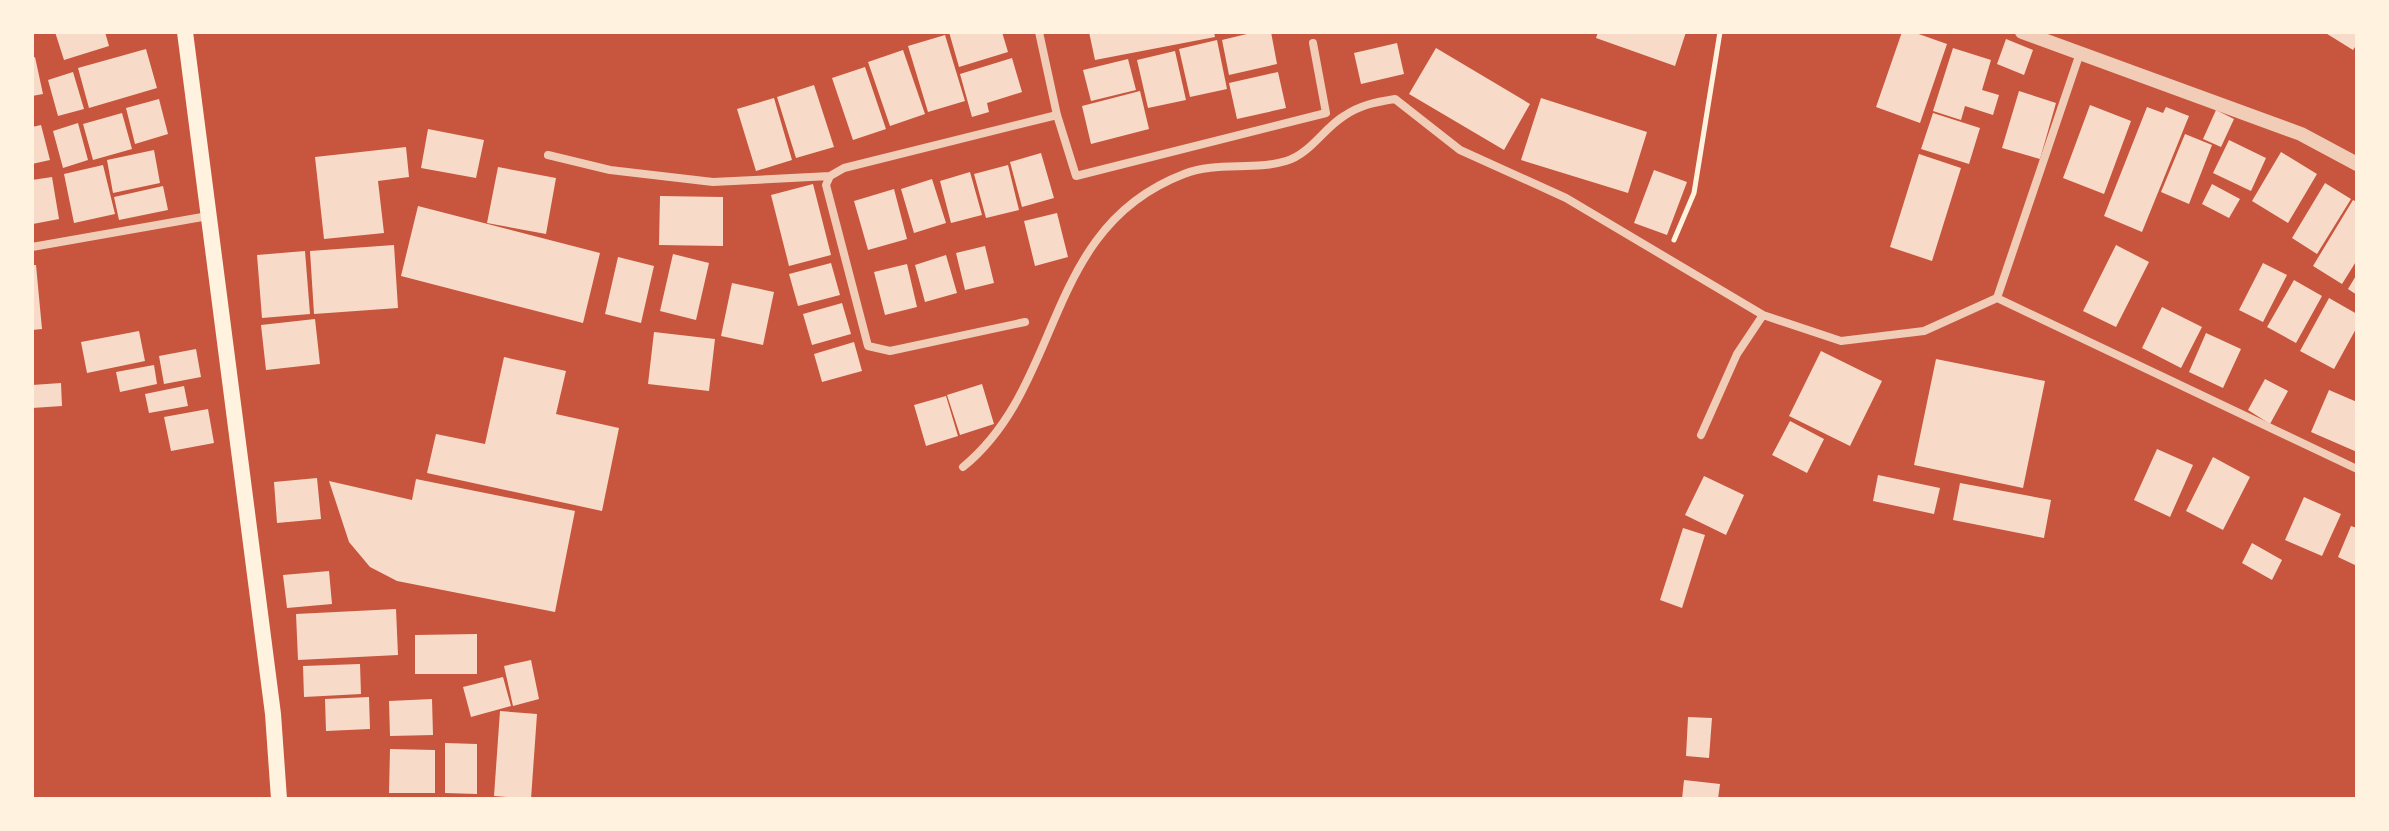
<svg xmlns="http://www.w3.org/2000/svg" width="2389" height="831" font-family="'Archivo Narrow',sans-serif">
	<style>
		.building { fill: #f7dbc8 }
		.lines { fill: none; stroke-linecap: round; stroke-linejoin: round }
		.path { stroke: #fff3e0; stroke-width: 5 }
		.minor { stroke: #f1ccb7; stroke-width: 8 }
		.tertiary { stroke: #f1ccb7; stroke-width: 14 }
		.secondary { stroke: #fff3e0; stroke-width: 16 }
	</style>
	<rect width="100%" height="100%" fill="#c8553d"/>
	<path class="building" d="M55 32H105L109 46 64 60Z
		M949 32H1002L1008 52 959 67Z
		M1089 32H1214L1215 37 1095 60Z
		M1255 32H1271L1277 64 1229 75 1222 40Z
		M1598 32H1686L1675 66 1596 38Z
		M1902 32H1913L1947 44 1920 123 1876 107Z
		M2324 32H2357V44L2353 50Z
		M945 35 965 101 928 112 908 46Z
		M2006 39 2033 50 2024 75 1997 64Z
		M1217 40 1227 89 1190 97 1179 49Z
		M1397 43 1404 74 1361 84 1354 53Z
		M1436 48 1530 104 1504 150 1409 94Z
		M1953 48 1991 60 1982 90 1999 95 1993 115 1965 106 1961 120 1933 111Z
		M146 49 157 88 89 108 78 68Z
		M903 50 925 114 890 126 868 62Z
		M1175 51 1186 100 1148 108 1137 60Z
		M35 57 43 94 32 96V58Z
		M1012 58 1022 92 987 103 989 112 972 117 960 74Z
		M1128 59 1136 90 1091 101 1083 70Z
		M865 67 886 129 853 140 832 78Z
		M73 72 84 109 58 116 48 80Z
		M1278 72 1286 108 1237 119 1229 83Z
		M814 85 834 147 796 158 777 97Z
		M1140 91 1149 129 1091 144 1082 106Z
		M2019 91 2056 103 2040 159 2002 148Z
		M774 98 792 160 756 171 737 109Z
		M1541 98 1647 132 1628 193 1521 160Z
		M159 99 168 134 135 144 126 108Z
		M2090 105 2131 121 2104 194 2063 178Z
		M2147 107 2163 113 2166 107 2189 116 2142 232 2104 216Z
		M2216 110 2234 119 2221 147 2203 139Z
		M122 113 132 149 93 160 83 124Z
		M1933 113 1980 128 1969 164 1921 149Z
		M78 123 88 160 63 168 53 131Z
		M41 125 50 160 32 164V127Z
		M428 129 484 140 476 178 421 168Z
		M2185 134 2212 145 2189 204 2161 192Z
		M2229 140 2266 158 2251 191 2213 173Z
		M406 147 409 177 378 181 384 233 324 239 315 157Z
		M154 150 160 183 113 193 107 160Z
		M2281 152 2317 174 2288 223 2252 201Z
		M1041 153 1054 198 1022 207 1010 162Z
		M1919 154 1961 168 1932 261 1890 247Z
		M103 165 115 214 74 223 64 174Z
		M1008 165 1019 210 986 218 974 174Z
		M498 167 556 178 546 234 487 223Z
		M1654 170 1687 182 1667 235 1634 223Z
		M970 172 982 215 951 223 940 181Z
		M52 177 59 219 33 224 32 180Z
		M932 179 946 223 914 233 901 189Z
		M2325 183 2351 199 2317 254 2292 238Z
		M813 184 831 255 789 266 771 195Z
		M2212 184 2240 199 2229 218 2202 204Z
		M163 186 168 210 119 220 114 197Z
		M894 189 907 239 868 250 854 201Z
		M660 196 723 197V246L659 245Z
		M2353 200 2357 202V260L2342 284 2313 266Z
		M418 206 600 253 583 323 401 276Z
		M1057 213 1068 257 1035 266 1024 221Z
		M394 245 398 308 314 314 310 251Z
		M2116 245 2149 262 2116 327 2083 311Z
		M985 246 994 283 965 290 956 253Z
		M305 251 310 314 262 318 257 255Z
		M673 254 709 263 696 320 660 311Z
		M946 255 957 293 925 302 915 265Z
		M618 257 654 266 641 323 605 314Z
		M831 263 840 295 798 306 789 274Z
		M2263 263 2287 275 2263 322 2239 310Z
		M907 264 917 307 885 315 874 272Z
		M32 265H36L42 329 32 330Z
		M2357 274V295L2348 289Z
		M2294 280 2322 296 2296 343 2267 327Z
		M732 283 774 292 763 345 721 336Z
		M2329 298 2357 314V327L2334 369 2300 351Z
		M842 303 851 334 812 345 803 314Z
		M2162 307 2202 327 2181 368 2142 348Z
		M315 319 320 364 266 370 261 325Z
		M139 331 145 361 87 373 81 342Z
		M654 332 715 339 709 391 648 384Z
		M2206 333 2241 349 2223 388 2189 372Z
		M854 342 862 371 822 382 814 354Z
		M196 349 201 377 164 384 159 356Z
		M1821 351 1882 381 1850 446 1789 416Z
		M504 357 566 371 556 414 619 428 602 511 427 473 436 434 485 444Z
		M1936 359 2045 381 2023 488 1914 465Z
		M154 365 157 384 120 392 116 372Z
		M2265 379 2288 391 2270 424 2248 410Z
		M61 383 62 406 32 408V385Z
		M982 384 994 424 960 435 947 395Z
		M184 386 188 406 149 413 145 394Z
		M2329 390 2357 402V452L2311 432Z
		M946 396 958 436 926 446 914 405Z
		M208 409 214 443 171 451 164 417Z
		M1790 421 1824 439 1807 473 1772 455Z
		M2157 449 2193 465 2170 517 2134 500Z
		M2213 457 2250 477 2223 530 2186 511Z
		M1878 475 1940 488 1934 514 1873 501Z
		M1704 476 1744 495 1726 535 1685 515Z
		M317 478 321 519 277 523 274 482Z
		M416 479 575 511 555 612 397 581 370 567 349 542 329 481 412 500Z
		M1960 483 2051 500 2044 538 1953 520Z
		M2304 497 2341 514 2322 556 2285 540Z
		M2351 526 2357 528V566L2338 557Z
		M1683 528 1705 535 1682 608 1660 600Z
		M2252 543 2282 560 2272 580 2242 563Z
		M329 571 332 604 287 608 283 575Z
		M396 609 398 655 298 660 296 614Z
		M477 634V674H415V635Z
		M531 660 539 699 513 706 504 666Z
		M360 664 361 694 304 697 303 666Z
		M503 677 511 706 471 717 463 687Z
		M369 697 370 729 326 731 325 699Z
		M432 699 433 735 390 736 389 701Z
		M500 711 537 714 531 799 494 796Z
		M1688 717 1712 718 1709 758 1686 756Z
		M445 743 477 744V794L445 793Z
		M390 749 435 750V793H389Z
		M1684 780 1720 784 1718 799H1682Z"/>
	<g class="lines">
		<path class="path" d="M1674 240 1694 193 1720 32"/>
		<path class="minor" d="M1039 32 1057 115 1076 176 1326 113 1313 43
			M2080 53 1997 298 2357 469
			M548 155 610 170 713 182 830 176
			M32 247 208 216
			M1025 322 890 351 868 346 826 185 830 176 844 168 1057 115
			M1701 435 1737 354 1763 315
			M963 467C1065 384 1042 228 1184 174 1216 161 1253 171 1286 161 1310 154 1324 128 1344 116 1360 105 1376 102 1395 99L1460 150 1566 198 1763 315 1841 341 1924 331 1997 298"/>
		<path class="tertiary" d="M2022 32 2301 134 2357 164"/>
		<path class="secondary" d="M185 32 273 714 279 799"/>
	</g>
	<rect width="2389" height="831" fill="none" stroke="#fff3e0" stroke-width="68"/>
</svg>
